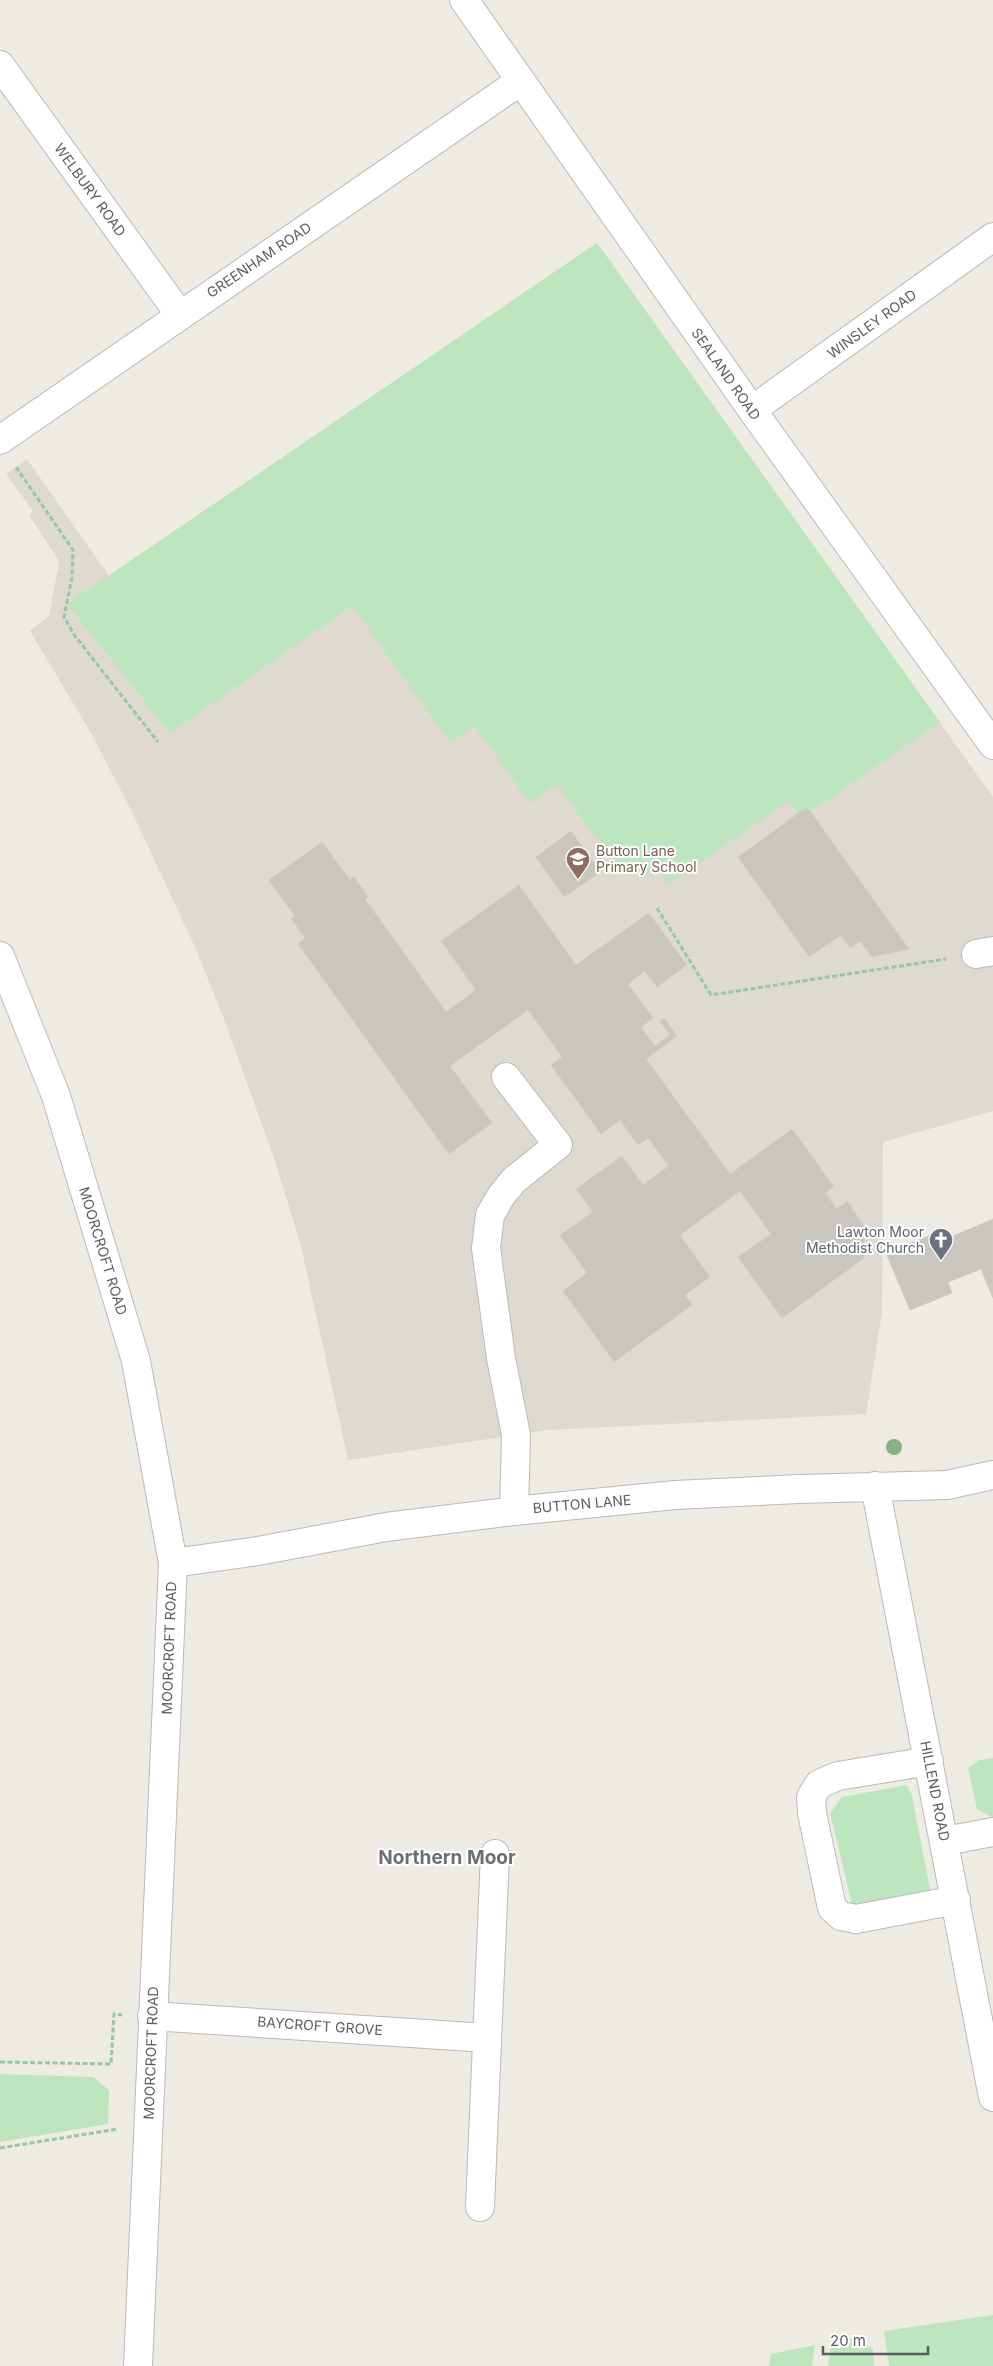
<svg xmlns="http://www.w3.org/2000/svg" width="993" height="2366" font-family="Inter,sans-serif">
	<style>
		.education { fill: #dedad0 }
		.green { fill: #bde6bf }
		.building { fill: #c8c6bf; stroke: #d2cdc0 }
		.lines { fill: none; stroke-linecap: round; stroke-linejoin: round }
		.minor-casing { stroke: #b7babf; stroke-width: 30 }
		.path { stroke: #96c7a6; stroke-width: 3; stroke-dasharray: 5 2.5; stroke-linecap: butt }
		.minor { stroke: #fff; stroke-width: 28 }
		.tree { fill: #86b285 }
		.labels { text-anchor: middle; stroke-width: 4; stroke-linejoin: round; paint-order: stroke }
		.street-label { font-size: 14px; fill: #5a5e63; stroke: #fff }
		.education-label { font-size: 14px; fill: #785e54; stroke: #fff; text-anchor: start }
		.worship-label { font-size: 14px; fill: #5b616d; stroke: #fff; text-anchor: end }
		.district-label { font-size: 19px; font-weight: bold; fill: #6b7075; stroke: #fff }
	</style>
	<rect width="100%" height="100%" fill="#eeebe2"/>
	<path class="education" d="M597 243 993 797V1111L883 1142 882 1313 866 1414 549 1430 348 1460 301 1246 275 1161 224 1019 195 947 132 812 91 733 30 631 49 616 59 561 29 515 33 511 6 474 27 459 109 576Z"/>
	<path class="green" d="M597 243 940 722 802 818 789 801 669 884 661 873 620 872 557 784 530 803 475 726 450 743 352 606 170 733 67 604Z
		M993 1758V1818L977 1809 968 1768 979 1760Z
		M907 1785 912 1796 932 1900 862 1912 852 1904 830 1813 842 1797Z
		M0 2074 93 2077 109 2090 108 2124 0 2142Z
		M993 2315V2366H889L884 2331Z
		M854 2337 873 2349 874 2366H828L830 2349Z
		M815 2345 812 2366H769L771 2354Z"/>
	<path class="building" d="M807 807 909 949 872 957 860 941 850 948 841 935 809 957 738 857Z
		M571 831 600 872 564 897 536 857Z
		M322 842 350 880 354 877 368 897 365 899 446 1012 476 990 441 941 519 885 576 965 649 913 687 965 657 987 645 971 628 984 653 1018 641 1027 655 1046 670 1035 660 1021 664 1018 677 1036 646 1059 730 1174 792 1129 834 1187 825 1193 837 1209 847 1201 864 1226V1258L782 1318 738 1257 771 1234 740 1191 680 1235 710 1277 685 1295 692 1305 614 1362 563 1291 587 1273 560 1235 593 1212 576 1189 622 1156 643 1185 669 1166 648 1138 638 1145 620 1120 601 1134 551 1065 562 1057 528 1010 450 1066 492 1123 449 1154 298 944 305 938 291 918 295 916 269 880Z
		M993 1219V1298L981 1269 948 1282 952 1293 910 1310 886 1253 929 1236 932 1245Z"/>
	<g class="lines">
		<defs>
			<path id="minor" d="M464 0 752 410 993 745
				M0 65 180 315
				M752 410 993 237
				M0 440 519 82
				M976 954 993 951
				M0 956 56 1096 136 1361 173 1563 138 2366
				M506 1077 558 1145 514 1180 501 1196 490 1215 486 1248 501 1358 516 1435 514 1511
				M875 1486 993 2097
				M173 1563 258 1551 386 1527 514 1511 675 1495 799 1489 947 1485 993 1475
				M929 1761 838 1776 819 1784 811 1797 812 1813 832 1908 841 1916 856 1919 956 1900
				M945 1841 993 1832
				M152 2016 487 2038
				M480 2207 495 1854"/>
		</defs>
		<use href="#minor" class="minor-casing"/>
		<path class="path" d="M16 467 73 550 72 577 64 617 75 636 158 742
			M657 908 711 995 946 959
			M0 2062 111 2064 114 2014 122 2015
			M0 2148 118 2129"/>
		<use href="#minor" class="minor"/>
	</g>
	<circle class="tree" cx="894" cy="1447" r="8"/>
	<defs>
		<symbol id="school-pin" viewBox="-11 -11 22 30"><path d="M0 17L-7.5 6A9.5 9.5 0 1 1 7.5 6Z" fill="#8d6e63" stroke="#fff"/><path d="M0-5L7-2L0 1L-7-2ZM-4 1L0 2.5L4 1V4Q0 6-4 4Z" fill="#fff"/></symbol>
		<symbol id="church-pin" viewBox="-11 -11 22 30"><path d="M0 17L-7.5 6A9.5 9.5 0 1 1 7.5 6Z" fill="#6b7280" stroke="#fff"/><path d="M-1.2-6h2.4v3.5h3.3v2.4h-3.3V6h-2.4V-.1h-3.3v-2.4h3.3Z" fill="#fff"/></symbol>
	</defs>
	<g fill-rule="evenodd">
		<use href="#school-pin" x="564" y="845" width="28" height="38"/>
		<use href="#church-pin" x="927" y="1226" width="28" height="38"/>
	</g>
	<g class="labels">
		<g class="street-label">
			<text transform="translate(90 190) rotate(54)" y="5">WELBURY ROAD</text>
			<text transform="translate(259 260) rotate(-34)" y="5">GREENHAM ROAD</text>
			<text transform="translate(872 324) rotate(-36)" y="5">WINSLEY ROAD</text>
			<text transform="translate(726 374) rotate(55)" y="5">SEALAND ROAD</text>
			<text transform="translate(103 1251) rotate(73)" y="5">MOORCROFT ROAD</text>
			<text transform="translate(582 1504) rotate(-5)" y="5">BUTTON LANE</text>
			<text transform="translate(169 1648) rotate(-88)" y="5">MOORCROFT ROAD</text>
			<text transform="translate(935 1791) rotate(79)" y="5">HILLEND ROAD</text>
			<text transform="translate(320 2026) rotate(4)" y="5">BAYCROFT GROVE</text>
			<text transform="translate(151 2053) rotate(-88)" y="5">MOORCROFT ROAD</text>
		</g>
		<g class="education-label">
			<text x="596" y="856">Button Lane<tspan x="596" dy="16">Primary School</tspan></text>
		</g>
		<g class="worship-label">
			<text x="924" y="1237">Lawton Moor<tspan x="924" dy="16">Methodist Church</tspan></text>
		</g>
		<g class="district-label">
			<text x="447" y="1864">Northern Moor</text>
		</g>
	</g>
	<path d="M823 2346v8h105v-8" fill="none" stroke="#5a5e63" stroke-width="2.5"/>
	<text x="830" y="2346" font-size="15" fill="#5a5e63" stroke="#ffffff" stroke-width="4" paint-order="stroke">20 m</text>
</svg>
